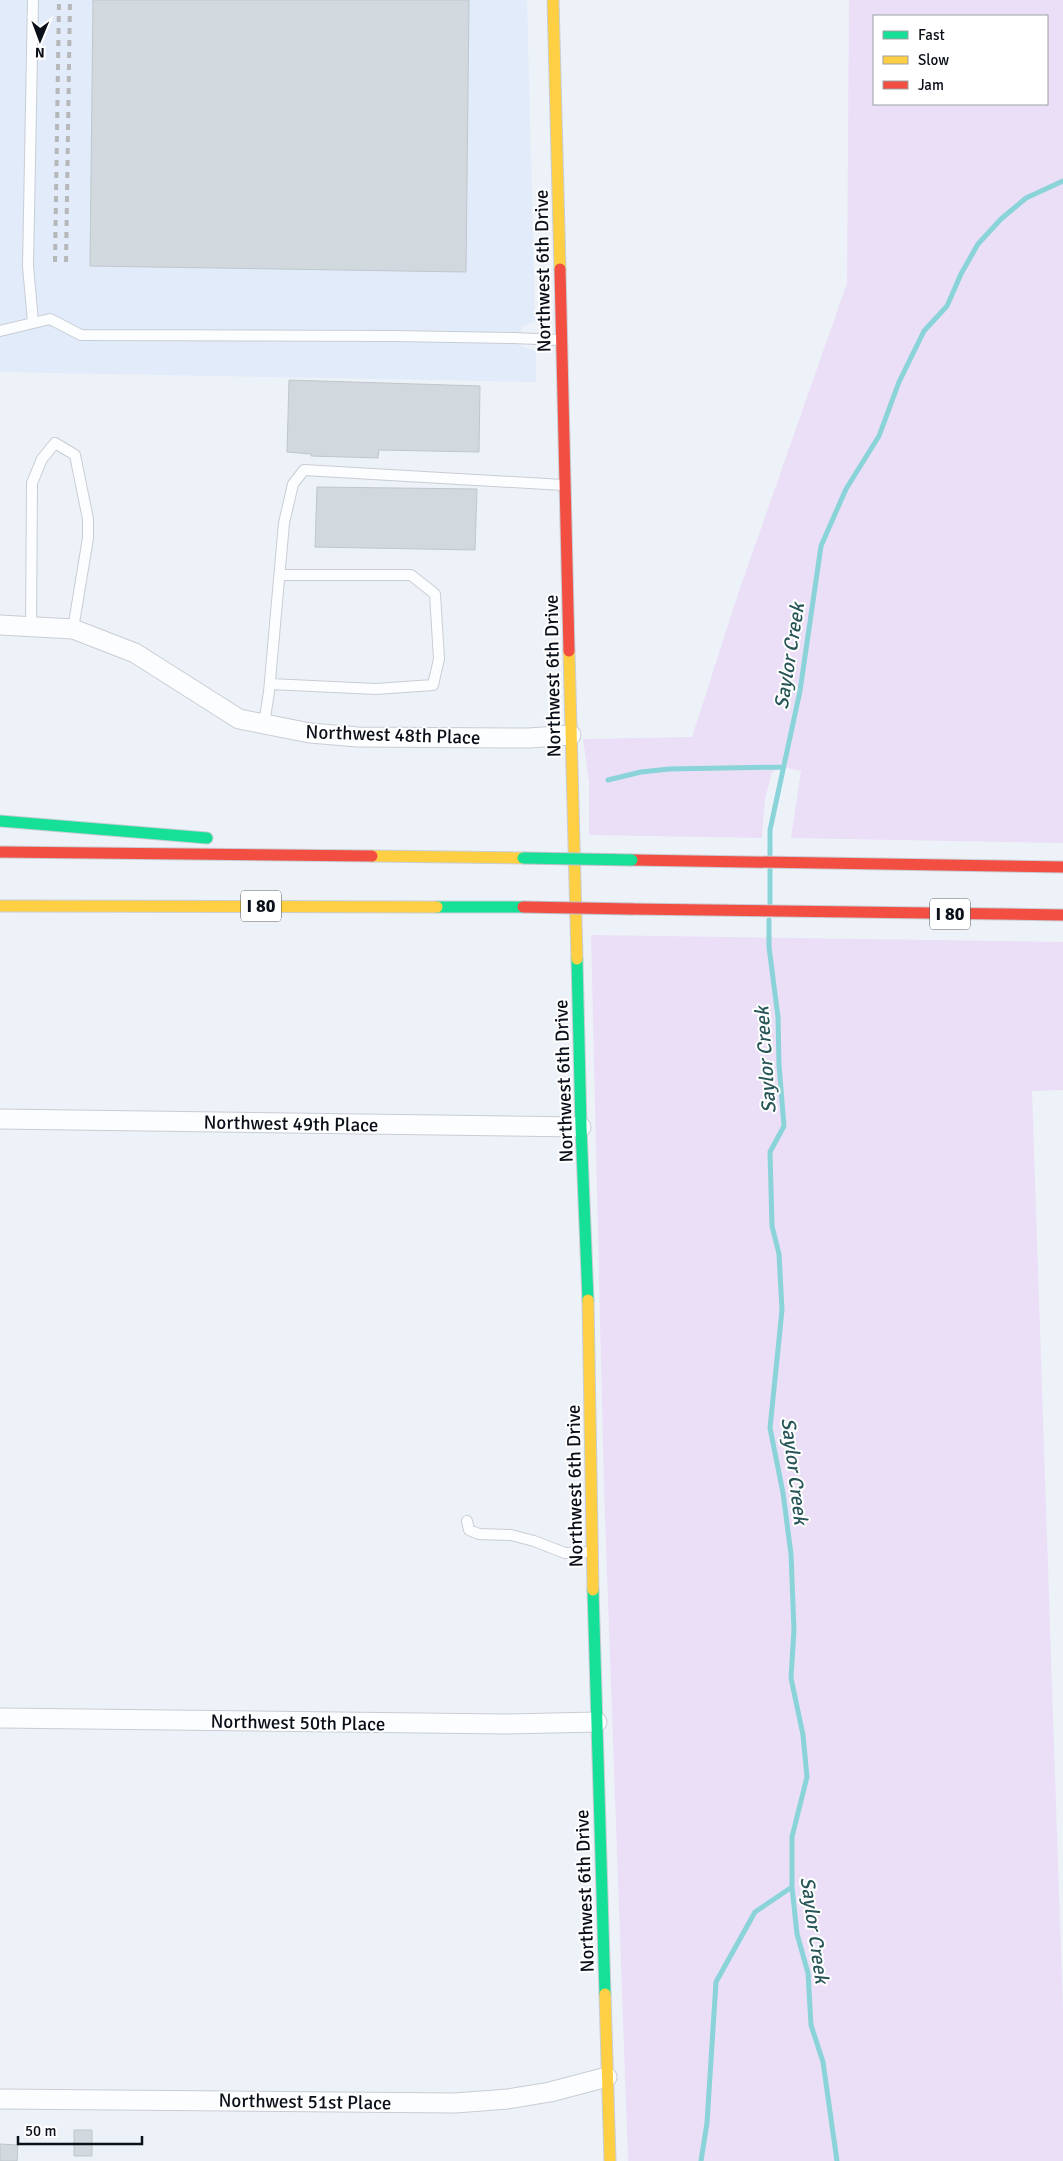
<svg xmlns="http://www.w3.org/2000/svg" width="1063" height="2161" font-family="Signika,sans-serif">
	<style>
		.built { fill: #e1ebf9 }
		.green { fill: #eadff6; fill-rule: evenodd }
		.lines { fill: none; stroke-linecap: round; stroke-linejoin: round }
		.stream { stroke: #8ad3d9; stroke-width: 5 }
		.building { fill: #d1d9df; stroke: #bfc7cd }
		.lane-casing { stroke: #c8cdd5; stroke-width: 12 }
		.street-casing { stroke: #c8cdd5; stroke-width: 21 }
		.fast-casing { stroke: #c8cdd5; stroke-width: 13 }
		.slow-casing { stroke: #c8cdd5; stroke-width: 13 }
		.jam-casing { stroke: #c8cdd5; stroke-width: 13 }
		.lane { stroke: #fcfdfe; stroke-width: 10 }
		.street { stroke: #fcfdfe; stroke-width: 19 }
		.fast { stroke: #16e098; stroke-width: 11 }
		.slow { stroke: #ffcf43; stroke-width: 11 }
		.jam { stroke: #f24e42; stroke-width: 11 }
		.rail { stroke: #b6b7b9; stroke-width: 4; stroke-dasharray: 6 6; stroke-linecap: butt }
		.fast-bridge-casing { stroke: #bcbfc8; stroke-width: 13; stroke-linecap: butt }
		.jam-bridge-casing { stroke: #bcbfc8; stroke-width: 13; stroke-linecap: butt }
		.fast-bridge { stroke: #16e098; stroke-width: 11 }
		.jam-bridge { stroke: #f24e42; stroke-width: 11 }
		.labels { text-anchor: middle; stroke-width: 4; stroke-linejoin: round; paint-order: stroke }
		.shield { fill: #fff; stroke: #54585e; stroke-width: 1 }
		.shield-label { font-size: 18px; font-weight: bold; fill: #0a1019 }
		.street-label { font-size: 19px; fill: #0a1019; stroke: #fff }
		.water-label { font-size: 20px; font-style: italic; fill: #285658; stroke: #fff }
	</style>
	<rect width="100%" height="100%" fill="#edf2f8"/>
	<path class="built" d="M0 0H527L535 321 521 328V346L536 351V382L0 372Z"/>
	<path class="green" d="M849 0H1063V843L791 838 801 771 783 767 772 772 765 799 762 838 589 835V782L583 739 692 737 738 594 847 283ZM874 16H1047V104H874Z
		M591 935 1063 942V1090L1032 1091 1063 2012V2161H628L604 1489Z"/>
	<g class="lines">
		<path class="stream" d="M608 780 641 772 669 769 783 767
			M770 854V830L800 691 821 546 846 489 879 436 899 382 924 331 947 306 961 274 978 244 1001 219 1026 198 1063 181
			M770 904V870
			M769 920V947L778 1017 779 1065 784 1126 770 1152 772 1226 779 1254 782 1310 770 1428 783 1493 791 1554 794 1630 791 1678 803 1735 807 1777 792 1837V1887L797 1934 808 1973 811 2025 823 2062 837 2161
			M701 2161 707 2123 716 1982 755 1912 792 1887"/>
	</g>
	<path class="building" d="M93 0H469L466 272 90 266Z
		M289 380 480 386 479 452 379 450 378 458 311 456V454L287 452Z
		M317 487 477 489 475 550 315 547Z
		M74 2130H92V2156H74Z
		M0 2144 18 2145 17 2161H0Z"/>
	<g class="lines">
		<defs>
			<path id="lane" d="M33 0 28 266 33 322
				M0 331 50 319 81 335 395 336 514 338 560 340
				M31 627 32 483 42 459 55 443 75 455 88 519V538L73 629
				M270 684 376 689 433 685 439 659 435 594 411 575H280
				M264 724 269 692 284 523 293 484 304 470 563 485
				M467 1521 469 1530 479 1534 511 1535 534 1541 565 1553 591 1552"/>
			<path id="street" d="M0 625 73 629 135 653 239 719 310 733 358 737 529 738 571 735
				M0 1119 581 1127
				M0 1718 505 1724 597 1722
				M0 2099 455 2103 508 2099 550 2092 607 2077"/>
			<path id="fast" d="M0 821 207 838
				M437 907H523
				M577 959 581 1127 588 1300
				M593 1590 605 1994"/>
			<path id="slow" d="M553 0 560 269
				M569 651 577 959
				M372 856 523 858
				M0 906 437 907
				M588 1300 593 1590
				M605 1994 610 2161"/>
			<path id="jam" d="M560 269 569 651
				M0 852 372 856
				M632 860 1063 867
				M632 909 1063 915"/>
		</defs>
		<use href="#lane" class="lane-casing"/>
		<use href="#street" class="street-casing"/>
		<use href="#fast" class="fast-casing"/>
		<use href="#slow" class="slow-casing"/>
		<use href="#jam" class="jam-casing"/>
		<use href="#lane" class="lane"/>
		<use href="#street" class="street"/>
		<use href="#fast" class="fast"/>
		<use href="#slow" class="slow"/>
		<use href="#jam" class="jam"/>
		<path class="rail" d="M55 262 59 0
			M66 262 70 0"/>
		<defs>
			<path id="fast-bridge" d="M523 858 632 860"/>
			<path id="jam-bridge" d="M523 907 632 909"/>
		</defs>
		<use href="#fast-bridge" class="fast-bridge-casing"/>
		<use href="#jam-bridge" class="jam-bridge-casing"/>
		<use href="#fast-bridge" class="fast-bridge"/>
		<use href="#jam-bridge" class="jam-bridge"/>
	</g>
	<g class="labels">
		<g class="shield">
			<rect x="241" y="890.5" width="40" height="31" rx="4"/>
			<rect x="930" y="898.5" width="40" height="31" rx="4"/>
		</g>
		<g class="shield-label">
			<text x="261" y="912">I 80</text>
			<text x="950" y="920">I 80</text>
		</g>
		<g class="street-label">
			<text transform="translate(542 271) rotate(-91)" y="7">Northwest 6th Drive</text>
			<text transform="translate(552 676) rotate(-91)" y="7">Northwest 6th Drive</text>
			<text transform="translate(393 734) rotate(2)" y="7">Northwest 48th Place</text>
			<text transform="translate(563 1081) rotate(-92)" y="7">Northwest 6th Drive</text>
			<text transform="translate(291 1123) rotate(1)" y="7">Northwest 49th Place</text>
			<text transform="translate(574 1486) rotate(-91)" y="7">Northwest 6th Drive</text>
			<text transform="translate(298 1722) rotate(1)" y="7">Northwest 50th Place</text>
			<text transform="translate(584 1891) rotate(-92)" y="7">Northwest 6th Drive</text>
			<text transform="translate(305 2101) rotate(1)" y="7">Northwest 51st Place</text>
		</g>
		<g class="water-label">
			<text transform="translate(789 656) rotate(-81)" y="7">Saylor Creek</text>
			<text transform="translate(765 1060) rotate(-94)" y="7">Saylor Creek</text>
			<text transform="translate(795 1471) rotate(83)" y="7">Saylor Creek</text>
			<text transform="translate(815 1930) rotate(82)" y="7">Saylor Creek</text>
		</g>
	</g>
	<rect x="873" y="15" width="175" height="90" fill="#ffffff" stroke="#9d9fa3"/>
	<rect x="883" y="31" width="25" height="8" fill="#16e098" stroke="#9d9fa3"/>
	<text x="918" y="40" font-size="15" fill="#0a1019">Fast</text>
	<rect x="883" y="56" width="25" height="8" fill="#ffcf43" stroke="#9d9fa3"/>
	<text x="918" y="65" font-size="15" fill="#0a1019">Slow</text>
	<rect x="883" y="81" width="25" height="8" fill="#f24e42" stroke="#9d9fa3"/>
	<text x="918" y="90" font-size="15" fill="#0a1019">Jam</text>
	<g transform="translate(40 40) rotate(181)" stroke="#ffffff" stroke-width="4" paint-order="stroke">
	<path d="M0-4L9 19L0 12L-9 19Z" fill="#0a1019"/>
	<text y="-8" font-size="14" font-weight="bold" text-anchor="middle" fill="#0a1019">N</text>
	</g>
	<path d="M18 2136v8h124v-8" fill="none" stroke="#0a1019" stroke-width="2.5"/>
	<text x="25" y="2136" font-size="15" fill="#0a1019" stroke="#ffffff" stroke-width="4" paint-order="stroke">50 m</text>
</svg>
